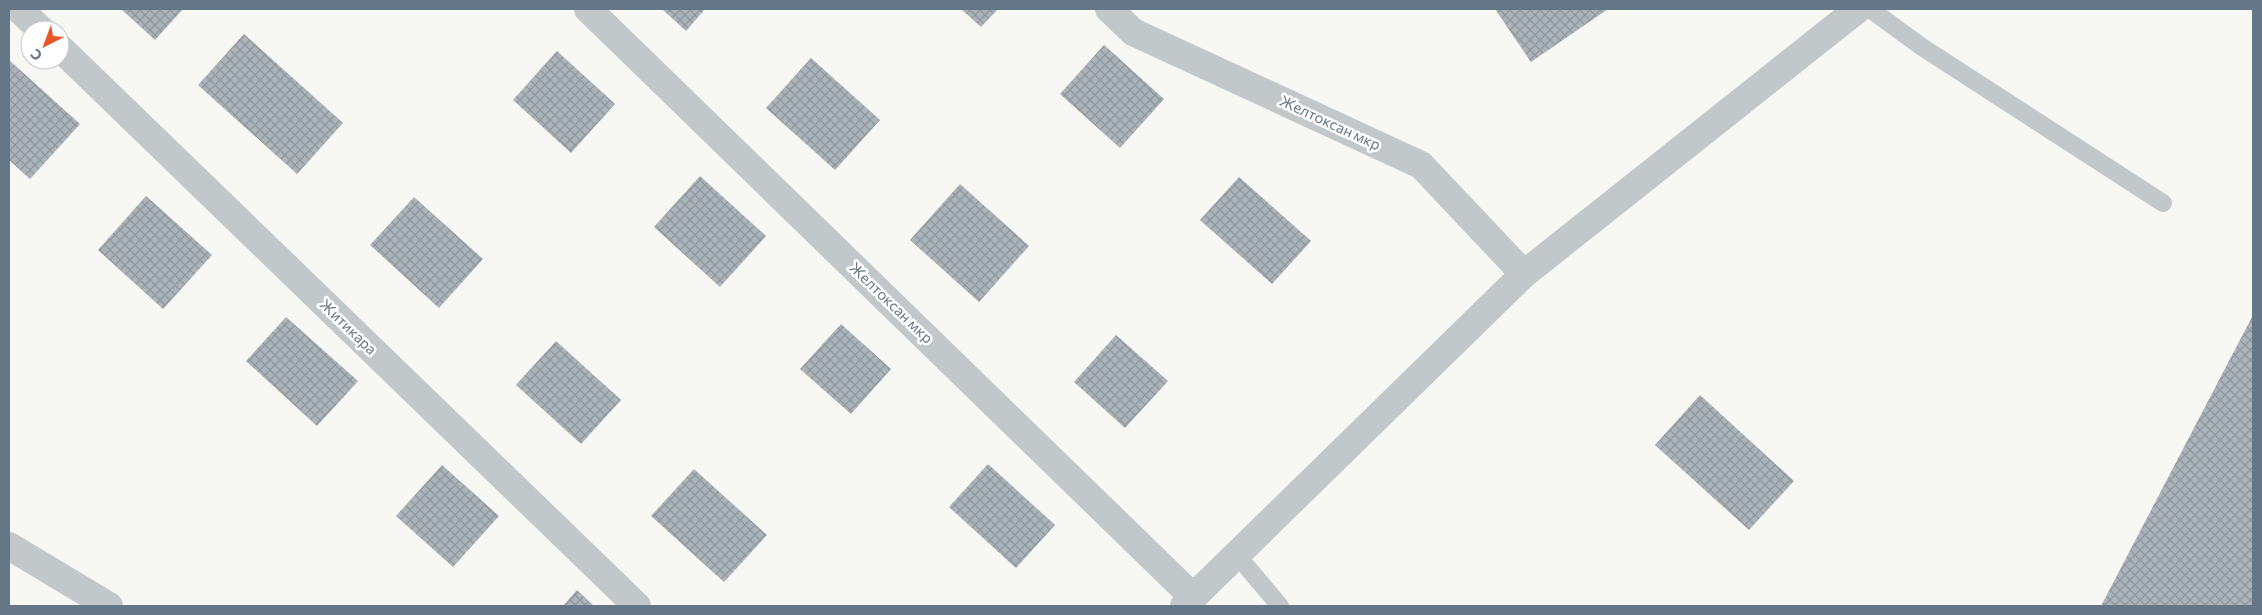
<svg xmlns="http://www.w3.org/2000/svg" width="2262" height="615" font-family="Commissioner,sans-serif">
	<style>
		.building { fill: url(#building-cross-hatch) }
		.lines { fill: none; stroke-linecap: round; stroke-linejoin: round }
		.lane { stroke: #c2c7ca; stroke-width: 18 }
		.street { stroke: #c2c7ca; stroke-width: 28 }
		.labels { text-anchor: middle; stroke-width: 5; stroke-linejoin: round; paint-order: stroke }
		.street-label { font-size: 15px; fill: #657786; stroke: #fff }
	</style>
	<defs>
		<pattern id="building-cross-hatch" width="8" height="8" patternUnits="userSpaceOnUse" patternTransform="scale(1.25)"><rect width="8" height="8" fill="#abb4ba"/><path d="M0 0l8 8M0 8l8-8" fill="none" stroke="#8f979d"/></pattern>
	</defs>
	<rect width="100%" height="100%" fill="#f7f7f4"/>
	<path class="building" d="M121 9H183L155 40Z
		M662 9H705L686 31Z
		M961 9H998L981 27Z
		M1495 9H1608L1531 62Z
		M244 34 343 123 297 174 198 85Z
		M1104 45 1164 99 1120 148 1060 94Z
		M557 51 615 104 571 153 513 100Z
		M811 58 880 120 835 170 766 108Z
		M9 60 80 124 30 179 9 160Z
		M700 176 766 236 720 287 654 227Z
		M1239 177 1311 241 1272 284 1200 220Z
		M960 184 1029 246 979 302 910 240Z
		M146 196 212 255 163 309 98 250Z
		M414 197 483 259 439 308 370 245Z
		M2253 315V606H2101Z
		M286 317 358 381 317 426 246 361Z
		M841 324 891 369 851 414 800 369Z
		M1116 335 1168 381 1125 428 1074 382Z
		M556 341 621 400 581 444 516 385Z
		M1700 395 1794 481 1749 530 1655 445Z
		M988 464 1055 525 1016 568 949 507Z
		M442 465 499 516 453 567 396 516Z
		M694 469 767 535 724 582 651 516Z
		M577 590 594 606H563Z"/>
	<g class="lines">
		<path class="lane" d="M1870 9 1922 47 2163 203
			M1236 554 1280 606"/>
		<path class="street" d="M19 9 41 30
			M588 9 1193 597
			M1109 9 1133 32 1421 165 1524 274
			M60 48 637 606
			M9 546 109 606
			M1184 606 1524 274 1858 9"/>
	</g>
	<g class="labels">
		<g class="street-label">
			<text transform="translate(1330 123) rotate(25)" y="5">Желтоксан мкр</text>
			<text transform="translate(891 303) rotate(44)" y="5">Желтоксан мкр</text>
			<text transform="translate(348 327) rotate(44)" y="5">Житикара</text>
		</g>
	</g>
	<rect width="2262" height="615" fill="none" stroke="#657786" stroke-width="20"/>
	<g transform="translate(45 45) rotate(222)"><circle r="24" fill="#ffffff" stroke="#c1c9cf"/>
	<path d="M0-4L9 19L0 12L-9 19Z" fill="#e95623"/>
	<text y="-8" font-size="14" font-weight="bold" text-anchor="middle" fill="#657786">С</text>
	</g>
</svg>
